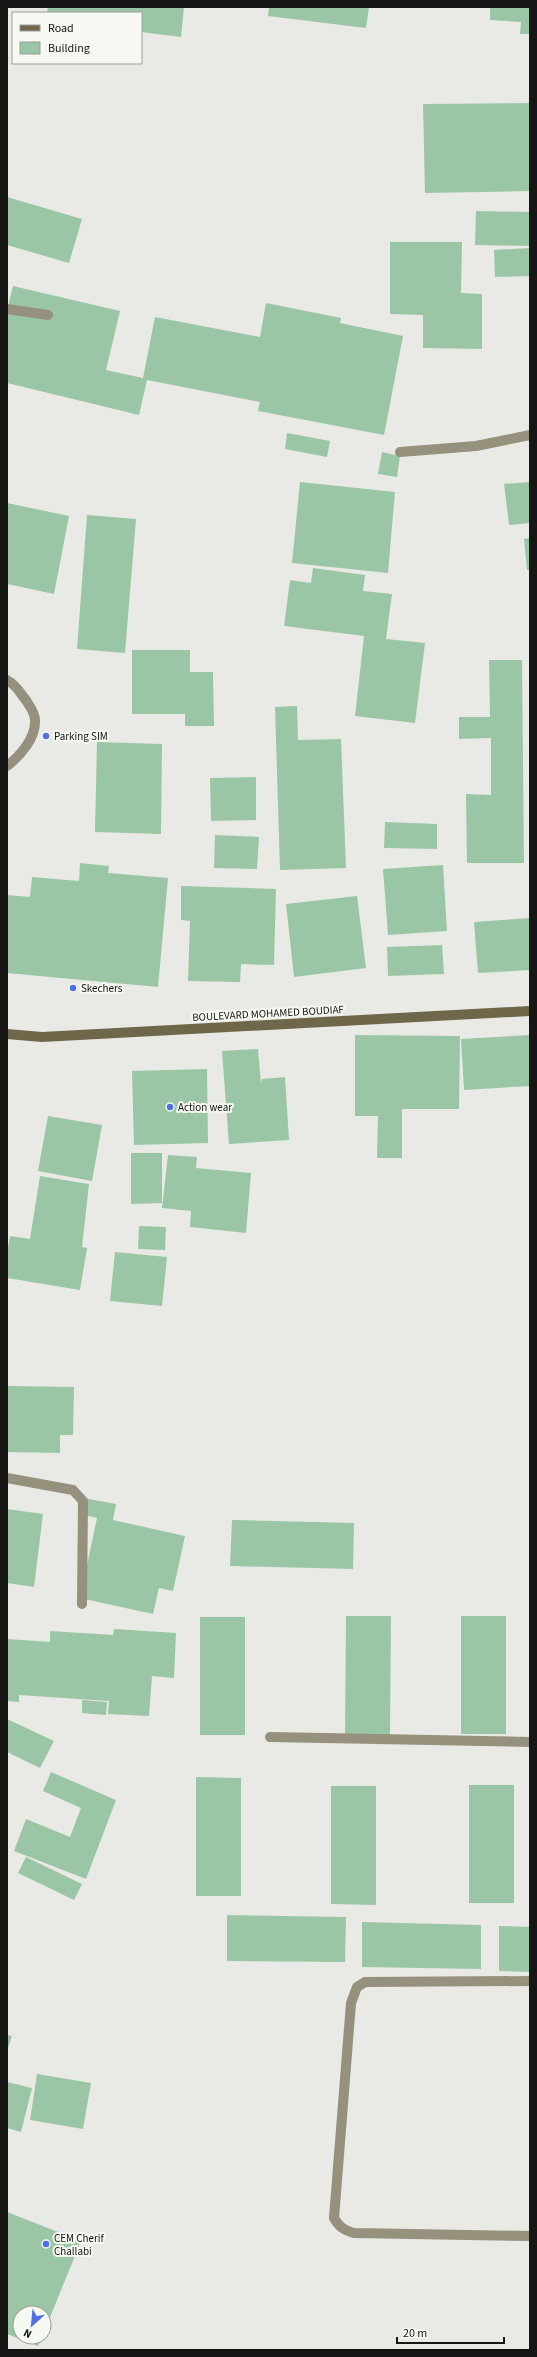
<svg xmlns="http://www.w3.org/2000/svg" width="537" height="2357" font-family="'Source Sans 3',sans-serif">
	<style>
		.building { fill: #9bc6a5 }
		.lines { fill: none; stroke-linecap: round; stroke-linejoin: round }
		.service { stroke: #96917d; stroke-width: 10 }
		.minor { stroke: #96917d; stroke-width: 10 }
		.secondary { stroke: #6f674a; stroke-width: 10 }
		.poi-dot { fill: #4e70e4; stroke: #f6f8f2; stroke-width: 1.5 }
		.labels { text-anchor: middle; stroke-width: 4; stroke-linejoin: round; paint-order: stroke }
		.poi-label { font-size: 11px; fill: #161614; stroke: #f6f8f2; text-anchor: start }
		.street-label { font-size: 11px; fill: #161614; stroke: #f6f8f2 }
	</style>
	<rect width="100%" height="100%" fill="#e9eae5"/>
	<path class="building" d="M48 7H184L181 37 141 32V13H47Z
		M269 7H369L366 28 268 16Z
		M490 7H530V34H520L521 22 490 20Z
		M530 103V191L425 193 423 104Z
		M7 197 82 219 69 263 7 245Z
		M476 211 530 212V246L475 245Z
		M390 242H462L461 293 482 294V349L423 348V315L390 314Z
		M530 248V276L495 277 494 250Z
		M13 286 120 311 106 370 143 378 155 317 260 337 266 303 341 318 340 323 403 336 384 435 258 411 260 402 147 380 139 415 7 383V311Z
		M287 433 330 441 327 457 285 449Z
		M382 452 400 456 397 477 378 474Z
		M300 482 395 492 388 573 292 563Z
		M530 482V523L509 525 504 484Z
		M7 503 69 516 54 594 7 584Z
		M87 515 136 519 125 653 77 649Z
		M530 538V570H527L524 539Z
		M313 568 365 575 363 591 392 594 386 639 425 643 415 723 355 716 364 636 284 626 290 580 311 583Z
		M132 650H190V672H213L214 726H185V714H132Z
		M489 660H522L524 863H467L466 794 491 795V738L459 739V717H490Z
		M297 706 298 740 341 739 346 868 280 870 275 707Z
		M97 742 162 744 161 834 95 832Z
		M256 777V820L211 821 210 778Z
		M385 822 437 824V849L384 848Z
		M215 835 259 837 257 869 214 868Z
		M80 863 109 866 108 873 168 878 158 987 7 973V895L30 897 32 877 79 881Z
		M443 865 447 931 388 935 383 869Z
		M181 886 276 889 274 965 241 964 240 982 188 981 190 921 181 920Z
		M357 896 366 968 294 977 286 904Z
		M530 918V970L478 973 474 922Z
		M442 945 444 974 388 976 387 947Z
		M355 1035 460 1036 459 1109H402V1158H377L378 1116H355Z
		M530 1035V1086L464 1090 461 1039Z
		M258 1049 261 1084 262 1079 285 1077 289 1140 229 1144 222 1051Z
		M207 1069 208 1143 134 1145 132 1071Z
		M48 1116 102 1125 92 1181 38 1171Z
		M131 1153H162V1203L131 1204Z
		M168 1155 197 1157 196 1168 251 1173 246 1233 190 1227 191 1211 162 1208Z
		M40 1176 89 1184 82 1247 87 1248 80 1290 7 1278V1254L10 1236 30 1239Z
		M139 1226 166 1227 165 1250 138 1249Z
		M115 1252 167 1257 162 1306 110 1301Z
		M7 1386 74 1387 73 1435H60V1453L7 1452Z
		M83 1498 116 1504 113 1520 185 1536 173 1591 159 1588 153 1614 80 1598 97 1518 80 1514Z
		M7 1509 43 1514 34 1587 7 1583Z
		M232 1520 354 1523 353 1569 230 1566Z
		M346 1616H391L390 1735 345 1734Z
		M461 1616H506V1734H461Z
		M200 1617H245V1735H200Z
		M114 1629 176 1633 174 1678 152 1676 149 1716 108 1714 109 1701 19 1695V1702L7 1701V1639L50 1642V1631L113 1635Z
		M82 1700 107 1702 106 1715 82 1713Z
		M7 1719 54 1741 40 1768 7 1752Z
		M51 1772 116 1800 86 1879 14 1851 26 1819 70 1837 81 1808 43 1791Z
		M196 1777 241 1778V1896H196Z
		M469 1785H514V1903H469Z
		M331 1786H376V1905L331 1904Z
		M26 1857 82 1884 74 1900 18 1873Z
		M227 1915 346 1917 345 1962 227 1961Z
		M362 1922 481 1925V1969L362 1967Z
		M499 1926 530 1927V1972L499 1971Z
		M7 2035 12 2036 7 2051Z
		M37 2074 91 2083 83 2129 30 2120Z
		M7 2082 32 2088 21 2132 7 2128Z
		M7 2212 81 2241 44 2332V2313H20V2337H42L38 2346 7 2334Z"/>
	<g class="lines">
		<path class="service" d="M7 680C14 684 18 689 22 695 27 701 35 713 35 720 36 738 20 756 7 766"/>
		<path class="minor" d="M7 309 48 315
			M400 452 476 446 530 435
			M7 1478 73 1490 83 1501 82 1604
			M270 1737 530 1742
			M530 1981 365 1982 357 1987 351 2003 334 2218C339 2227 344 2230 354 2233L530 2236"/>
		<path class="secondary" d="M7 1034 42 1037 530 1011"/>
	</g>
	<g class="poi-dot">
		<circle cx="46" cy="736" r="4"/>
		<circle cx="73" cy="988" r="4"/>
		<circle cx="170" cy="1107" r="4"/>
		<circle cx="46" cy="2244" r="4"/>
	</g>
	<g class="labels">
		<g class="poi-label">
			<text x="54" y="740">Parking SIM</text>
			<text x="81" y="992">Skechers</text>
			<text x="178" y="1111">Action wear</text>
			<text x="54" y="2242">CEM Cherif<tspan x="54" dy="13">Challabi</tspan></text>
		</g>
		<g class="street-label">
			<text transform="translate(268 1013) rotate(-3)" y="4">BOULEVARD MOHAMED BOUDIAF</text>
		</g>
	</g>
	<rect width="537" height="2357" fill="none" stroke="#161614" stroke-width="16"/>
	<rect x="12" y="12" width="130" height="52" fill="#f6f8f2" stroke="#9c9e99"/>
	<rect x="20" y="25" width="20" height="6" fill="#6f674a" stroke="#9c9e99"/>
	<text x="48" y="32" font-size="12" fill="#161614">Road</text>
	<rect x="20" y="42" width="20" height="12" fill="#9bc6a5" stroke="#9c9e99"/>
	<text x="48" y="52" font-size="12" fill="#161614">Building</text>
	<g transform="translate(32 2325) rotate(207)"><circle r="19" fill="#f6f8f2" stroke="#9c9e99"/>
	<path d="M0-3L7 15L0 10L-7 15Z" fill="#4e70e4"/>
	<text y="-6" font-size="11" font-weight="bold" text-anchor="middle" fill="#161614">N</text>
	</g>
	<path d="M397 2337v6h107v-6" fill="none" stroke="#161614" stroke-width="2"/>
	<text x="403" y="2337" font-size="12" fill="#161614" stroke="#f6f8f2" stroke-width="3" paint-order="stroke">20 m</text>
</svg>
